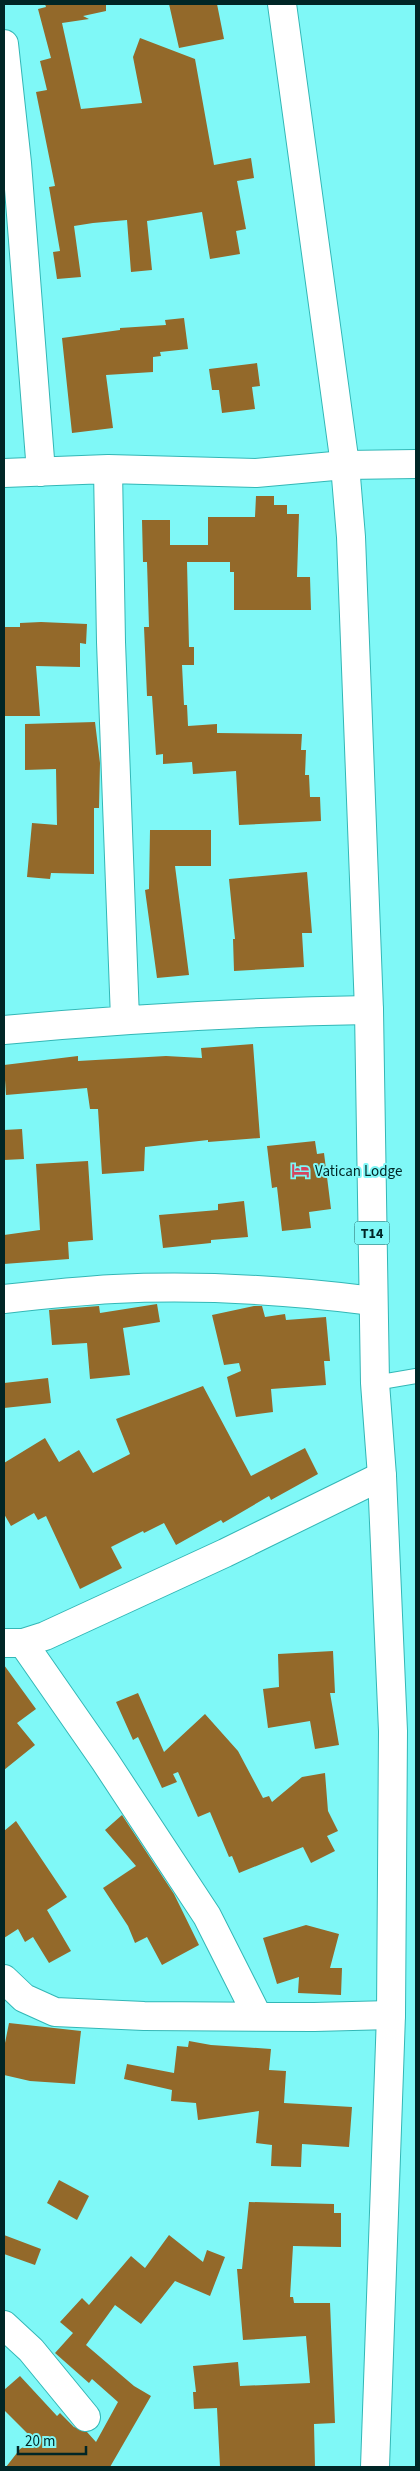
<svg xmlns="http://www.w3.org/2000/svg" width="420" height="2471" font-family="'Source Sans 3',sans-serif">
	<style>
		.building { fill: #93692a }
		.lines { fill: none; stroke-linecap: round; stroke-linejoin: round }
		.lane-casing { stroke: #33b7b6; stroke-width: 16 }
		.street-casing { stroke: #33b7b6; stroke-width: 30 }
		.highway-casing { stroke: #33b7b6; stroke-width: 30 }
		.lane { stroke: #fff; stroke-width: 14 }
		.street { stroke: #fff; stroke-width: 28 }
		.highway { stroke: #fff; stroke-width: 28 }
		.labels { text-anchor: middle; stroke-width: 4; stroke-linejoin: round; paint-order: stroke }
		.shield { fill: #7ff8f7; stroke: #266565; stroke-width: 1 }
		.shield-label { font-size: 14px; font-weight: bold; fill: #002626 }
		.poi-label { font-size: 15px; fill: #002626; stroke: #7ff8f7; text-anchor: start }
	</style>
	<rect width="100%" height="100%" fill="#7ff8f7"/>
	<path class="building" d="M45 4H106V11L83 16 89 19 62 23 81 109 142 103 133 57 140 38 195 59 214 165 251 158 254 178 237 181 246 229 236 231 240 254 210 259 202 212 147 221 152 270 131 272 127 220 93 223 74 226 81 277 57 279 53 252 60 251 49 187 55 186 36 92 47 90 40 61 51 58 38 9 46 7Z
		M169 4H217L224 39 179 48Z
		M184 318 188 349 160 352 161 356 153 357V372L106 375 113 428 72 433 62 338 120 330V328L166 325 165 320Z
		M257 363 260 386 252 387 255 409 222 413 219 390H212L209 369Z
		M256 496H274V505H287V514H299L297 577H310L311 610H234V572H230V562H187L189 647H194V665H182L184 705H187L188 726 217 724V733L302 734 301 750H306L305 775H309L310 797H320L321 821 239 825 236 771 193 774 192 762 163 764V754L156 755 152 696H147L144 627H149L147 562H143L142 520H170V545H208V517H255Z
		M41 622 87 624 86 644 80 643V667L36 666 40 716H4V627H20V623Z
		M95 722 100 763 99 808H94V874L51 873 50 879 27 877 32 823 57 825 56 769 25 770V724Z
		M150 830H211V866H175L189 975 157 978 145 890 149 889Z
		M307 872 312 933H302L304 967 234 971 233 939H235L229 879Z
		M253 1044 260 1138 208 1142V1140L145 1147 144 1171 102 1174 98 1109H90L87 1088 6 1095 4 1065 78 1056V1061L166 1056 202 1058 201 1048Z
		M22 1129 24 1159 4 1160V1130Z
		M315 1141 317 1154 324 1153 331 1209 309 1212 311 1228 282 1231 277 1187 272 1188 267 1146Z
		M88 1161 93 1240 68 1242 69 1259 4 1264V1235L40 1230 36 1164Z
		M244 1201 248 1237 211 1240V1243L163 1248 159 1215 218 1210V1204Z
		M157 1304 160 1322 123 1328 130 1375 90 1379 87 1343 52 1345 49 1310 99 1306 100 1313Z
		M254 1306H262L265 1317 285 1314 286 1320 326 1317 330 1361H324L326 1385 271 1389 273 1412 236 1417 227 1377 241 1371 239 1363 224 1365 212 1315Z
		M48 1378 51 1403 4 1408V1383Z
		M203 1386 251 1476 305 1448 318 1474 271 1500 269 1496 223 1523 221 1520 176 1545 164 1523 144 1533 143 1531 111 1547 122 1568 80 1589 46 1516 38 1520 34 1513 11 1526 4 1514V1463L45 1438 59 1462 79 1450 93 1473 130 1454 116 1419Z
		M333 1651 335 1693H330L339 1745 315 1749 310 1721 268 1728 263 1689 279 1687 278 1654Z
		M4 1665 36 1709 17 1723 35 1745 4 1770Z
		M138 1693 164 1752 205 1714 238 1751 263 1798 269 1796 272 1802 302 1777 325 1773 328 1811 338 1831 327 1836 335 1851 311 1863 303 1847 239 1873 232 1856 229 1857 210 1812 198 1817 178 1772 173 1774 177 1782 162 1788 138 1737 133 1740 116 1702Z
		M122 1815 174 1894 199 1945 162 1965 147 1937 135 1943 128 1926 103 1888 136 1866 105 1830Z
		M16 1821 67 1897 47 1910 71 1951 49 1963 33 1937 25 1942 18 1929 4 1938V1831Z
		M306 1925 339 1934 330 1968H342L341 1995 298 1993 299 1977 277 1984 263 1938Z
		M9 2023 81 2031 75 2084 30 2081 4 2075V2048Z
		M189 2041 211 2045 271 2049 269 2070 286 2071 284 2103 352 2107 349 2147 302 2144 301 2167 271 2166 272 2145 256 2143 259 2111 198 2120 196 2103 171 2101 172 2090 124 2079 127 2064 174 2073 177 2046 188 2047Z
		M59 2180 89 2196 77 2220 47 2203Z
		M249 2202 334 2204V2213H341V2247L293 2246 290 2297H293L294 2303H330L335 2423 314 2424 315 2467H220L217 2408 194 2409 193 2392H196L193 2366 238 2362 240 2386 310 2383 306 2336 243 2340 237 2269H242Z
		M4 2235 41 2249 35 2265 4 2254Z
		M169 2235 203 2262 207 2250 225 2257 210 2296 175 2281 141 2324 115 2305 86 2345 134 2386 151 2396 110 2467H6L20 2449 34 2440 4 2410V2390L20 2376 57 2416 60 2413 74 2427 87 2432 96 2442 118 2402 92 2379 89 2383 55 2353 73 2333 60 2322 82 2298 89 2305 131 2256 145 2268Z"/>
	<g class="lines">
		<defs>
			<path id="lane" d="M375 1383 416 1376"/>
			<path id="street" d="M4 44 17 163 41 472
				M108 469 111 642 125 1019
				M4 473 108 469 256 473 345 465 416 464
				M4 1030C125 1019 247 1012 369 1010
				M4 1299C40 1295 77 1291 114 1289 200 1285 288 1290 373 1301
				M5 1643H23L45 1636 225 1553 382 1476
				M23 1643 105 1761 207 1916 258 2017
				M4 1979 24 1998 55 2012 144 2016 314 2017 391 2015
				M4 2325 31 2350 86 2417"/>
			<path id="highway" d="M282 4 345 465 351 537 369 1010 375 1383 382 1476 393 1731 391 2015 375 2467"/>
		</defs>
		<use href="#lane" class="lane-casing"/>
		<use href="#street" class="street-casing"/>
		<use href="#highway" class="highway-casing"/>
		<use href="#lane" class="lane"/>
		<use href="#street" class="street"/>
		<use href="#highway" class="highway"/>
	</g>
	<defs>
		<symbol id="hotel-bare" viewBox="-9 -9 18 18"><path d="M-6-4.5h1.5V1H6V5H4.5V3h-9V5H-6ZM-4 0a1.8 1.8 0 1 1 3.6 0ZM.5 0V-2.5h3Q6-2.5 6 0Z" fill="#d5455e" stroke="#7ff8f7" stroke-width="2.5" paint-order="stroke"/></symbol>
	</defs>
	<g fill-rule="evenodd">
		<use href="#hotel-bare" x="288" y="1158" width="25" height="25"/>
	</g>
	<g class="labels">
		<rect class="shield" x="354.5" y="1221.5" width="35" height="23" rx="4"/>
		<g class="shield-label">
			<text x="372" y="1238">T14</text>
		</g>
		<g class="poi-label">
			<text x="315" y="1176">Vatican Lodge</text>
		</g>
	</g>
	<rect width="420" height="2471" fill="none" stroke="#002626" stroke-width="10"/>
	<path d="M18 2446v8h68v-8" fill="none" stroke="#002626" stroke-width="2.5"/>
	<text x="25" y="2446" font-size="15" fill="#002626" stroke="#7ff8f7" stroke-width="4" paint-order="stroke">20 m</text>
</svg>
